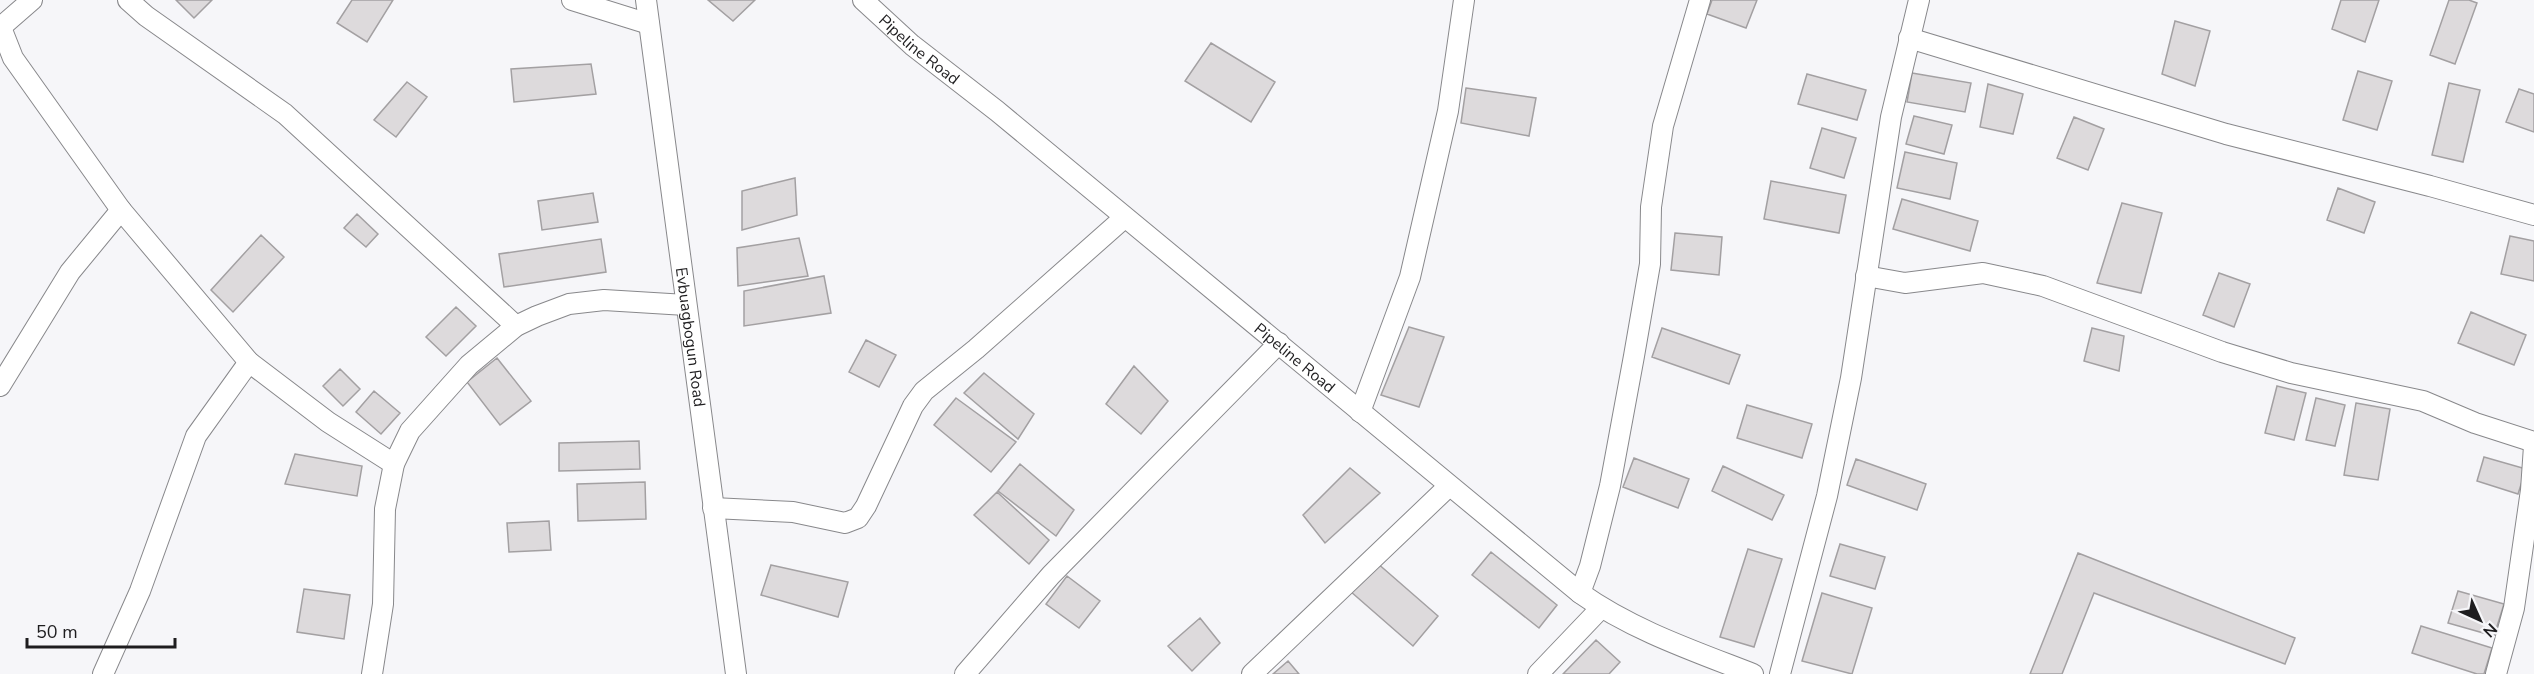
<svg xmlns="http://www.w3.org/2000/svg" width="2534" height="674" font-family="'Nunito Sans',sans-serif">
	<style>
		.building { fill: #dddadc; stroke: #a3a0a2; stroke-width: 1.5 }
		.lines { fill: none; stroke-linecap: round; stroke-linejoin: round }
		.street-casing { stroke: #88888b; stroke-width: 22 }
		.street { stroke: #fff; stroke-width: 20 }
		.labels { text-anchor: middle; stroke-width: 6; stroke-linejoin: round; paint-order: stroke }
		.street-label { font-size: 16px; fill: #1e1d1f; stroke: #f6f6f9 }
	</style>
	<rect width="100%" height="100%" fill="#f6f6f9"/>
	<path class="building" d="M176 0H212L194 18Z
		M352 0H393L367 42 337 23Z
		M708 0H755L733 21Z
		M1712 0H1757L1746 28 1707 14Z
		M2341 0H2379L2365 42 2332 29Z
		M2449 0H2469L2477 3 2455 64 2430 55Z
		M2175 21 2210 31 2195 86 2162 74Z
		M1211 43 1275 82 1251 122 1185 81Z
		M591 64 596 94 514 102 511 69Z
		M2358 71 2392 81 2377 130 2343 120Z
		M1912 73 1971 83 1965 112 1907 102Z
		M1807 74 1866 90 1857 120 1798 104Z
		M407 82 427 97 396 137 374 120Z
		M2449 83 2480 90 2463 162 2432 155Z
		M1988 84 2023 94 2013 134 1980 127Z
		M1466 88 1536 98 1529 136 1461 123Z
		M2519 89 2534 94V132L2506 122Z
		M1914 116 1952 125 1944 154 1906 144Z
		M2074 117 2104 129 2088 170 2057 158Z
		M1822 128 1856 138 1844 178 1810 168Z
		M1905 152 1957 163 1950 199 1897 188Z
		M795 178 797 215 742 230V191Z
		M1771 181 1846 195 1839 233 1764 219Z
		M2338 188 2375 202 2364 233 2327 220Z
		M593 193 598 222 542 230 538 201Z
		M1902 199 1978 221 1970 251 1893 229Z
		M2122 203 2162 213 2141 293 2097 283Z
		M357 214 378 234 366 247 344 228Z
		M1675 233 1722 237 1719 275 1671 270Z
		M261 235 284 257 233 312 211 290Z
		M2510 236 2534 241V281L2501 274Z
		M799 238 808 276 738 286 737 248Z
		M601 239 606 272 504 287 499 254Z
		M2219 273 2250 284 2234 327 2203 315Z
		M824 276 831 313 744 326V291Z
		M456 307 476 326 446 356 426 337Z
		M2471 312 2526 335 2514 365 2458 343Z
		M1409 327 1444 337 1419 407 1381 395Z
		M1662 328 1740 355 1729 384 1652 357Z
		M2092 328 2124 336 2119 371 2084 361Z
		M866 340 896 355 879 387 849 372Z
		M497 358 531 401 500 425 467 382Z
		M1134 366 1168 401 1141 434 1106 404Z
		M340 369 360 389 343 406 323 386Z
		M984 373 1034 414 1018 439 964 393Z
		M2277 386 2306 393 2294 440 2265 433Z
		M374 391 400 413 381 434 356 412Z
		M956 398 1016 442 991 472 934 425Z
		M2316 398 2345 405 2335 446 2306 440Z
		M2356 403 2390 409 2378 480 2344 475Z
		M1747 405 1812 424 1802 458 1737 438Z
		M639 441 640 469 559 471V443Z
		M295 454 362 466 357 496 285 484Z
		M2484 457 2526 469 2518 494 2477 481Z
		M1634 458 1689 479 1678 508 1623 487Z
		M1856 459 1926 484 1917 510 1847 485Z
		M1020 464 1074 510 1056 536 998 491Z
		M1723 466 1784 495 1772 520 1712 491Z
		M1350 468 1380 493 1325 543 1303 515Z
		M645 482 646 519 578 521 577 484Z
		M997 492 1049 540 1029 564 974 515Z
		M549 521 551 550 509 552 507 523Z
		M1840 544 1885 557 1875 589 1830 576Z
		M1748 549 1782 559 1754 647 1720 637Z
		M1491 552 1557 605 1539 628 1472 575Z
		M2078 553 2295 638 2285 664 2094 593 2062 674H2030Z
		M1376 562 1438 616 1413 646 1350 591Z
		M771 565 848 582 838 617 761 595Z
		M1067 576 1100 601 1079 628 1046 604Z
		M304 589 350 595 344 639 297 632Z
		M2458 591 2504 604 2494 636 2448 623Z
		M1822 593 1872 608 1852 674 1802 661Z
		M1200 618 1220 643 1192 671 1168 646Z
		M2421 626 2492 648 2484 674H2477L2412 653Z
		M1596 640 1620 662 1609 674H1563Z
		M1288 661 1299 674H1273Z"/>
	<g class="lines">
		<defs>
			<g id="street">
				<path d="M128 0 146 16 285 114 516 326"/>
				<path d="M572 0 649 24"/>
				<path id="s1" d="M646 0 736 674"/>
				<path id="s2" d="M863 0 912 45 997 111 1580 593C1632 630 1694 651 1753 674"/>
				<path d="M0 25 13 58 121 210 249 362 328 422 394 464"/>
				<path d="M1 27 32 0"/>
				<path d="M1909 38 2226 134 2430 186 2534 215"/>
				<path d="M1866 276 1905 283 1983 273 2043 286 2222 352 2291 373 2423 401 2475 423 2534 442"/>
				<path d="M0 386 70 272 121 210"/>
				<path d="M1360 412 1410 277 1448 111 1464 0"/>
				<path d="M713 508 793 512 845 523 858 518 866 506 913 406 924 391 976 349 1124 218"/>
				<path d="M1580 593 1590 566 1610 486 1634 356 1650 264 1651 207 1663 126 1700 0"/>
				<path d="M103 674 140 591 196 436 249 362"/>
				<path d="M372 674 383 604 385 509 394 464 410 431 469 365 516 326 537 316 569 304 604 300 686 305"/>
				<path d="M965 674 1051 575 1279 343"/>
				<path d="M1252 674 1449 486"/>
				<path d="M1538 674 1601 608"/>
				<path d="M1780 674 1827 496 1851 378 1891 117 1919 0"/>
				<path d="M2496 674 2514 608 2531 490 2534 446"/>
			</g>
		</defs>
		<use href="#street" class="street-casing"/>
		<use href="#street" class="street"/>
	</g>
	<g class="labels">
		<g class="street-label">
			<text dy="6" stroke="none"><textPath href="#s2" startOffset="75">Pipeline Road</textPath></text>
			<text dy="6" stroke="none"><textPath href="#s1" startOffset="340">Evbuagbogun Road</textPath></text>
			<text dy="6" stroke="none"><textPath href="#s2" startOffset="561">Pipeline Road</textPath></text>
		</g>
	</g>
	<g transform="translate(2480 620) rotate(135)" stroke="#f6f6f9" stroke-width="4.5" paint-order="stroke">
	<path d="M0-4.5L10 22L0 15L-10 22Z" fill="#1e1d1f"/>
	<text y="-9" font-size="16" font-weight="bold" text-anchor="middle" fill="#1e1d1f">N</text>
	</g>
	<path d="M27 638v9h148v-9" fill="none" stroke="#1e1d1f" stroke-width="3"/>
	<text x="36" y="638" font-size="18" fill="#1e1d1f" stroke="#f6f6f9" stroke-width="4.5" paint-order="stroke">50 m</text>
</svg>
